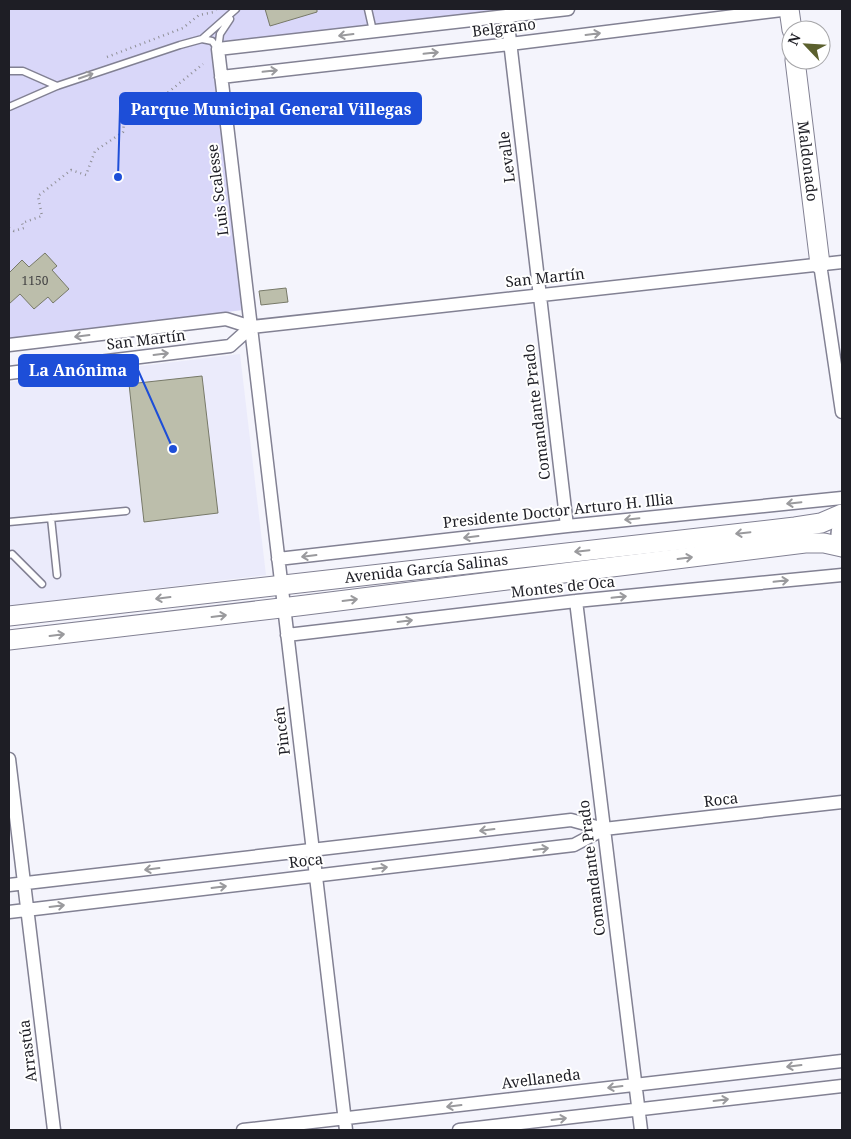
<svg xmlns="http://www.w3.org/2000/svg" width="851" height="1139" font-family="'Noto Serif',serif">
	<style>
		.built { fill: #ebebfb }
		.green { fill: #d9d7f9 }
		.building { fill: #bcbeab; stroke: #777968 }
		.lines { fill: none; stroke-linecap: round; stroke-linejoin: round }
		.lane-casing { stroke: #828193; stroke-width: 9 }
		.street-casing { stroke: #828193; stroke-width: 15 }
		.secondary-casing { stroke: #828193; stroke-width: 21 }
		.path { stroke: #909097; stroke-width: 2.5; stroke-dasharray: 1 4; stroke-linecap: butt }
		.lane { stroke: #fff; stroke-width: 6 }
		.street { stroke: #fff; stroke-width: 12 }
		.secondary { stroke: #fff; stroke-width: 19 }
		.oneway { stroke: #9a9a9d }
		.labels { text-anchor: middle; stroke-width: 4; stroke-linejoin: round; paint-order: stroke }
		.number-label { font-size: 12px; fill: #464646 }
		.street-label { font-size: 15px; fill: #1e1e25; stroke: #fff }
		.leader { fill: none; stroke: #1d4ed8; stroke-width: 2 }
		.callout-dot { fill: #1d4ed8; stroke: #fff; stroke-width: 2 }
		.callout { fill: #1d4ed8; stroke: #1d4ed8; stroke-width: 2 }
		.callout-label { font-size: 16px; text-anchor: middle; font-weight: bold; fill: #fff }
	</style>
	<rect width="100%" height="100%" fill="#f4f4fc"/>
	<path class="built" d="M240 354 266 575 9 606V382Z"/>
	<path class="green" d="M9 9H518L213 45 243 310 9 339Z"/>
	<path class="building" d="M265 9H317V12L270 26Z
		M45 253 57 266 52 270 69 289 53 303 48 297 34 309 20 294 9 304V273L22 260 29 267Z
		M286 288 288 302 261 305 259 291Z
		M202 376 218 513 144 522 129 384Z"/>
	<g class="lines">
		<defs>
			<path id="lane" d="M368 9 373 31
				M202 39 212 41 218 49
				M218 49 220 34 230 19
				M9 71H23L57 86
				M9 107 57 86 180 45 202 39 236 9
				M51 518 57 575
				M9 522 126 511
				M9 555 12 554 42 584"/>
			<path id="street" d="M507 16 567 526
				M221 77 510 44 790 9
				M820 264 842 412
				M9 345 226 319 251 327 842 262
				M9 373 230 346 251 327
				M842 519C836 531 836 538 842 550
				M278 559 567 526 842 498
				M576 601 641 1130
				M287 635 576 601 842 575
				M9 759 54 1130
				M9 885 571 820 604 829
				M9 912 574 845 604 829 842 802
				M243 1130 842 1061
				M346 1130 218 49 568 9
				M459 1130 842 1086"/>
			<g id="secondary">
				<path d="M789 9 792 30"/>
				<path id="s1" d="M795 60 820 264"/>
				<path id="s2" d="M9 616 795 527 821 523 842 514"/>
				<path d="M9 640 298 606 805 543H824L842 547"/>
			</g>
		</defs>
		<use href="#lane" class="lane-casing"/>
		<use href="#street" class="street-casing"/>
		<use href="#secondary" class="secondary-casing"/>
		<path class="path" d="M107 57 183 28 199 15 214 12 216 9
			M9 228 14 231 24 228 22 223 42 216 38 196 71 170 86 175 95 151 123 132 125 114 139 116 203 64"/>
		<use href="#lane" class="lane"/>
		<use href="#street" class="street"/>
		<use href="#secondary" class="secondary"/>
	</g>
	<defs><path id="oneway-shaft" d="M-6 0H5M1.5-3L5.5 0L1.5 3" fill="none" stroke-width="1.6" stroke-linecap="round" stroke-linejoin="round" transform="scale(1.25)"/></defs>
	<g class="oneway">
		<use href="#oneway-shaft" transform="translate(593 34) rotate(-7)"/>
		<use href="#oneway-shaft" transform="translate(346 35) rotate(173)"/>
		<use href="#oneway-shaft" transform="translate(431 53) rotate(-6)"/>
		<use href="#oneway-shaft" transform="translate(270 71) rotate(-6)"/>
		<use href="#oneway-shaft" transform="translate(86 76) rotate(-19)"/>
		<use href="#oneway-shaft" transform="translate(82 336) rotate(173)"/>
		<use href="#oneway-shaft" transform="translate(161 354) rotate(-7)"/>
		<use href="#oneway-shaft" transform="translate(794 503) rotate(174)"/>
		<use href="#oneway-shaft" transform="translate(632 519) rotate(174)"/>
		<use href="#oneway-shaft" transform="translate(743 533) rotate(174)"/>
		<use href="#oneway-shaft" transform="translate(471 537) rotate(173)"/>
		<use href="#oneway-shaft" transform="translate(582 551) rotate(174)"/>
		<use href="#oneway-shaft" transform="translate(309 556) rotate(173)"/>
		<use href="#oneway-shaft" transform="translate(685 558) rotate(-7)"/>
		<use href="#oneway-shaft" transform="translate(781 581) rotate(-6)"/>
		<use href="#oneway-shaft" transform="translate(619 597) rotate(-6)"/>
		<use href="#oneway-shaft" transform="translate(163 598) rotate(173)"/>
		<use href="#oneway-shaft" transform="translate(350 600) rotate(-7)"/>
		<use href="#oneway-shaft" transform="translate(219 616) rotate(-7)"/>
		<use href="#oneway-shaft" transform="translate(405 621) rotate(-7)"/>
		<use href="#oneway-shaft" transform="translate(57 635) rotate(-7)"/>
		<use href="#oneway-shaft" transform="translate(487 830) rotate(173)"/>
		<use href="#oneway-shaft" transform="translate(541 849) rotate(-7)"/>
		<use href="#oneway-shaft" transform="translate(380 868) rotate(-7)"/>
		<use href="#oneway-shaft" transform="translate(152 869) rotate(173)"/>
		<use href="#oneway-shaft" transform="translate(219 887) rotate(-7)"/>
		<use href="#oneway-shaft" transform="translate(57 906) rotate(-7)"/>
		<use href="#oneway-shaft" transform="translate(794 1066) rotate(173)"/>
		<use href="#oneway-shaft" transform="translate(615 1087) rotate(173)"/>
		<use href="#oneway-shaft" transform="translate(721 1100) rotate(-7)"/>
		<use href="#oneway-shaft" transform="translate(454 1106) rotate(173)"/>
		<use href="#oneway-shaft" transform="translate(559 1119) rotate(-7)"/>
	</g>
	<g class="labels">
		<g class="number-label">
			<text x="35" y="285">1150</text>
		</g>
		<g class="street-label">
			<text transform="translate(504 28) rotate(-7)" y="5">Belgrano</text>
			<text transform="translate(507 157) rotate(-97)" y="5">Levalle</text>
			<text dy="5" stroke="none"><textPath href="#s1" startOffset="102">Maldonado</textPath></text>
			<text transform="translate(218 190) rotate(-97)" y="5">Luis Scalesse</text>
			<text transform="translate(545 278) rotate(-6)" y="5">San Martín</text>
			<text transform="translate(146 340) rotate(-7)" y="5">San Martín</text>
			<text transform="translate(537 412) rotate(-97)" y="5">Comandante Prado</text>
			<text transform="translate(558 511) rotate(-6)" y="5">Presidente Doctor Arturo H. Illia</text>
			<text dy="5" stroke="none"><textPath href="#s2" startOffset="420">Avenida García Salinas</textPath></text>
			<text transform="translate(563 587) rotate(-6)" y="5">Montes de Oca</text>
			<text transform="translate(282 731) rotate(-97)" y="5">Pincén</text>
			<text transform="translate(721 800) rotate(-7)" y="5">Roca</text>
			<text transform="translate(306 861) rotate(-7)" y="5">Roca</text>
			<text transform="translate(592 868) rotate(-97)" y="5">Comandante Prado</text>
			<text transform="translate(28 1051) rotate(-97)" y="5">Arrastúa</text>
			<text transform="translate(541 1079) rotate(-7)" y="5">Avellaneda</text>
		</g>
	</g>
	<path class="leader" d="M118 177L120 109M173 449L138 370"/>
	<g class="callout-dot">
		<circle cx="118" cy="177" r="5"/>
		<circle cx="173" cy="449" r="5"/>
	</g>
	<g class="callout">
		<rect x="120" y="93" width="301" height="31" rx="5"/>
		<rect x="19" y="355" width="119" height="31" rx="5"/>
	</g>
	<g class="callout-label">
		<text x="271" y="115">Parque Municipal General Villegas</text>
		<text x="78" y="376">La Anónima</text>
	</g>
	<rect width="851" height="1139" fill="none" stroke="#1e1e25" stroke-width="20"/>
	<g transform="translate(806 45) rotate(295)"><circle r="24" fill="#ffffff" stroke="#a5a5a8"/>
	<path d="M0-4L9 19L0 12L-9 19Z" fill="#5b602e"/>
	<text y="-8" font-size="14" font-weight="bold" text-anchor="middle" fill="#1e1e25">N</text>
	</g>
</svg>
